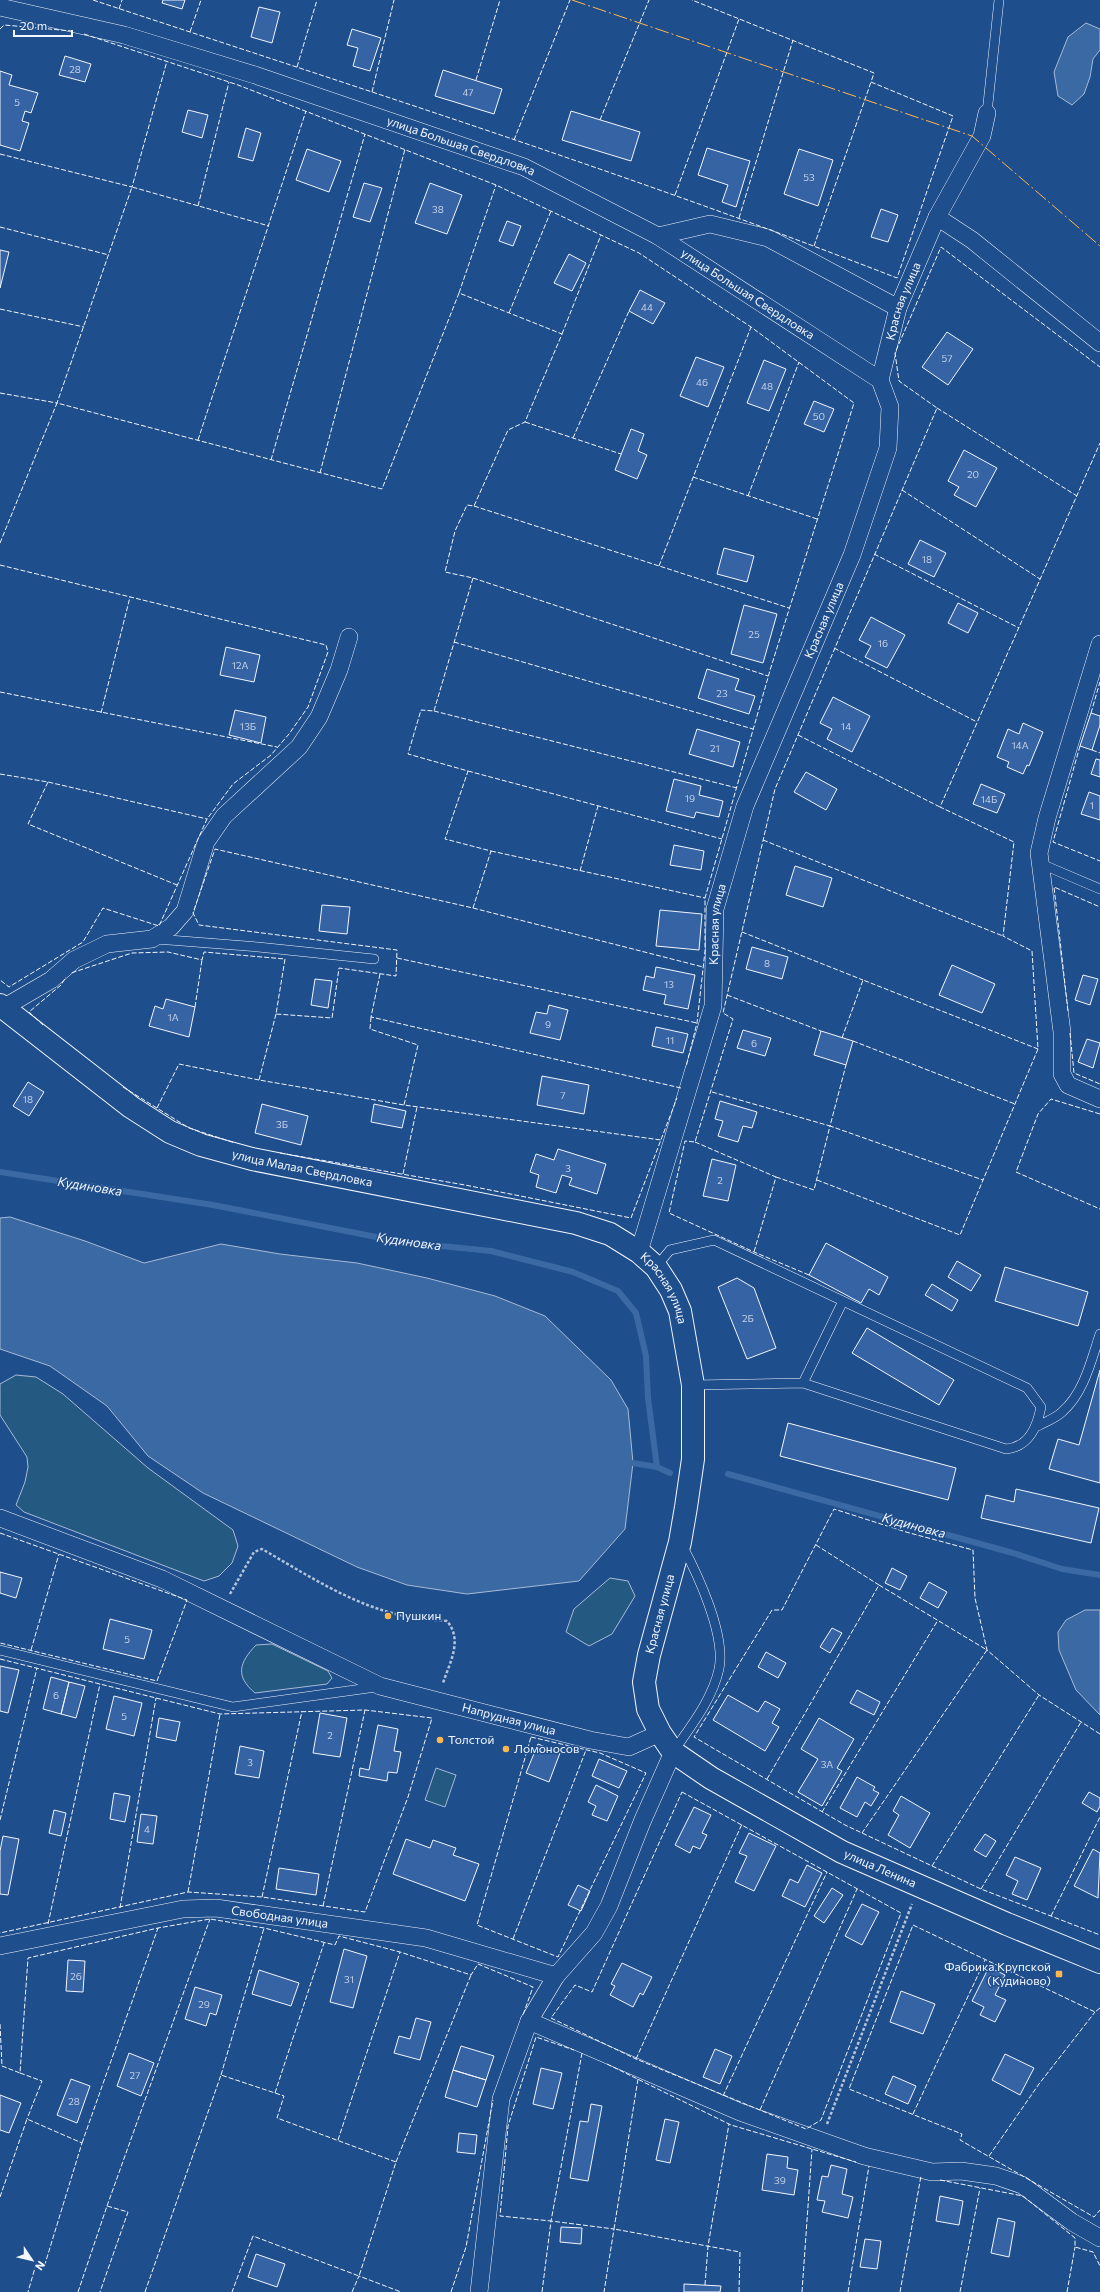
<svg xmlns="http://www.w3.org/2000/svg" width="1100" height="2292" font-family="Commissioner,sans-serif">
	<style>
		.green { fill: #245a82; stroke: #a8bbd7 }
		.water { fill: #3b69a3; stroke: #a8bbd7 }
		.lines { fill: none; stroke-linecap: round; stroke-linejoin: round }
		.stream { stroke: #3b69a3; stroke-width: 6 }
		.building { fill: #3563a3; stroke: #f2f6ff }
		.lane-casing { stroke: #f2f6ff; stroke-width: 10 }
		.street-casing { stroke: #f2f6ff; stroke-width: 18 }
		.secondary-casing { stroke: #f2f6ff; stroke-width: 24 }
		.path { stroke: #b3c4dc; stroke-width: 2.5; stroke-dasharray: 3 2; stroke-linecap: butt }
		.lane { stroke: #1f4e8c; stroke-width: 9 }
		.street { stroke: #1f4e8c; stroke-width: 17 }
		.secondary { stroke: #1f4e8c; stroke-width: 22 }
		.fence { stroke: #f2f6ff; stroke-width: 1; stroke-dasharray: 5 2; stroke-linecap: butt }
		.power { stroke: #ffb74d; stroke-width: 1; stroke-dasharray: 14 3 2 3; stroke-linecap: butt }
		.poi-dot { fill: #ffb74d; stroke: #1f4e8c; stroke-width: 1.5 }
		.labels { text-anchor: middle; stroke-width: 3; stroke-linejoin: round; paint-order: stroke }
		.number-label { font-size: 10px; fill: #c3d1e8 }
		.street-label { font-size: 12px; fill: #f2f6ff; stroke: #1f4e8c }
		.poi-label { font-size: 12px; fill: #f2f6ff; stroke: #1f4e8c; text-anchor: start }
		.water-label { font-size: 13px; font-style: italic; fill: #f2f6ff; stroke: #1f4e8c }
	</style>
	<rect width="100%" height="100%" fill="#1f4e8c"/>
	<path class="green" d="M16 1375 36 1377 63 1394 148 1468 233 1530 238 1546 232 1563 219 1576 204 1581 24 1512 16 1505 25 1482 28 1467 27 1457 0 1415V1384Z
		M610 1578 628 1581 635 1596 612 1634 589 1646 566 1632 574 1609Z
		M272 1644 328 1671 332 1678 327 1684 255 1693C235 1676 239 1663 256 1645Z
		M436 1768 456 1775 445 1807 425 1800Z"/>
	<path class="water" d="M1086 23 1100 29V50L1093 59 1090 77 1084 94 1072 105 1058 96 1054 72 1068 37Z
		M10 1217 85 1241 144 1263 221 1244 280 1254 357 1263 427 1278 495 1296 545 1316 611 1380 628 1409 633 1463 625 1529 579 1581 467 1594 407 1585 357 1567 203 1493 148 1456 107 1406 50 1366 0 1349V1218Z
		M1085 1610H1100V1715L1076 1690 1059 1650 1058 1632 1066 1620Z"/>
	<g class="lines">
		<path class="stream" d="M0 1172 213 1205 402 1242 491 1251 573 1272 618 1291 636 1313 646 1356 648 1398 657 1467 670 1473
			M633 1463 657 1467
			M728 1474 1013 1553 1062 1569 1100 1575"/>
	</g>
	<path class="building" d="M163 0H185L182 9 162 3Z
		M259 7 280 12 272 43 251 37Z
		M352 29 381 38 370 71 353 66 358 48 347 45Z
		M65 56 91 64 85 82 59 75Z
		M443 70 502 89 494 114 435 96Z
		M0 71 12 75 9 85 38 93 31 113 25 111 22 121 29 123 20 151 0 145Z
		M188 110 208 115 202 138 182 132Z
		M571 111 640 132 631 161 562 140Z
		M246 128 261 133 253 161 238 157Z
		M707 148 750 161 736 207 722 202 728 185 698 175Z
		M307 149 341 161 329 192 296 180Z
		M799 149 833 160 818 206 784 194Z
		M364 183 382 188 370 222 353 217Z
		M430 183 462 195 447 234 415 223Z
		M881 209 898 215 888 242 871 237Z
		M507 221 521 226 513 246 499 241Z
		M0 250 9 252 0 288Z
		M569 254 586 263 572 291 554 283Z
		M640 290 665 303 653 324 629 311Z
		M947 332 973 349 948 385 922 367Z
		M696 357 724 367 708 407 680 396Z
		M764 360 786 369 769 411 747 403Z
		M814 401 834 409 824 432 804 424Z
		M631 429 644 434 638 451 647 455 637 479 615 470Z
		M964 450 997 468 976 507 954 495 959 487 948 481Z
		M920 540 946 553 934 577 908 564Z
		M724 548 754 556 747 582 717 574Z
		M958 603 978 613 968 633 948 623Z
		M744 605 777 614 763 663 731 654Z
		M871 617 905 635 887 668 865 657 871 646 859 640Z
		M226 647 260 655 254 682 220 675Z
		M707 669 739 679 735 690 755 696 749 714 698 698Z
		M833 697 870 716 852 752 827 739 832 729 820 723Z
		M235 710 266 717 261 743 229 735Z
		M1091 713 1100 716V725L1092 750 1080 746Z
		M1023 723 1043 732 1029 766 1027 765 1023 774 1007 767 1009 762 997 757 1008 729 1019 734Z
		M697 729 740 742 733 767 689 754Z
		M1096 759 1100 760V777L1091 774Z
		M806 772 837 789 826 810 794 792Z
		M674 779 701 786 699 795 723 801 719 817 696 812 694 818 666 811Z
		M981 784 1005 794 997 813 973 804Z
		M1089 792 1100 796V820L1081 814Z
		M674 845 704 851 701 870 670 865Z
		M795 866 832 878 823 907 786 895Z
		M322 905 350 907 347 934 319 931Z
		M660 910 702 914 699 950 656 946Z
		M752 947 788 957 782 979 746 969Z
		M952 965 995 984 982 1013 939 995Z
		M656 967 695 975 688 1009 664 1004 666 995 643 990 646 976 654 978Z
		M1083 975 1098 979 1090 1005 1075 1000Z
		M315 979 332 981 328 1008 311 1005Z
		M166 999 195 1007 189 1037 149 1026 155 1006 163 1009Z
		M549 1005 568 1010 560 1040 530 1033 536 1012 547 1014Z
		M656 1027 688 1034 683 1053 652 1046Z
		M743 1030 771 1038 765 1056 737 1048Z
		M821 1031 853 1041 846 1065 814 1055Z
		M1087 1039 1100 1043 1093 1068 1078 1062Z
		M542 1076 589 1085 584 1114 537 1105Z
		M28 1082 44 1092 29 1116 13 1106Z
		M720 1101 757 1112 752 1128 743 1126 738 1142 718 1136 723 1121 715 1119Z
		M262 1104 308 1116 301 1145 255 1133Z
		M374 1104 406 1111 402 1128 371 1122Z
		M558 1149 606 1164 597 1194 569 1185 572 1178 562 1175 556 1193 536 1187 539 1175 530 1172 536 1154 554 1160Z
		M712 1159 736 1165 728 1201 703 1196Z
		M826 1243 888 1277 879 1295 869 1289 861 1303 809 1275Z
		M957 1261 981 1275 971 1291 948 1277Z
		M1005 1267 1088 1292 1078 1326 995 1301Z
		M737 1278 754 1288 776 1348 747 1359 718 1287Z
		M932 1284 958 1300 952 1311 925 1295Z
		M867 1328 954 1380 939 1405 852 1353Z
		M1100 1370V1483L1049 1469 1058 1439 1079 1445Z
		M788 1423 956 1468 948 1500 780 1456Z
		M1016 1489 1099 1508 1091 1543 981 1518 986 1495 1014 1502Z
		M892 1568 907 1576 900 1590 885 1583Z
		M0 1572 22 1578 16 1598 0 1593Z
		M929 1582 947 1592 938 1608 920 1598Z
		M110 1619 152 1630 144 1659 103 1649Z
		M832 1628 842 1633 830 1653 820 1647Z
		M766 1652 786 1663 778 1678 758 1667Z
		M0 1666 19 1670 8 1713 0 1711Z
		M51 1677 69 1682 61 1714 43 1709Z
		M69 1682 85 1686 76 1718 61 1714Z
		M857 1690 880 1702 874 1715 850 1703Z
		M728 1695 758 1712 765 1701 780 1709 772 1723 779 1727 765 1751 713 1720Z
		M114 1696 142 1703 134 1736 106 1729Z
		M320 1713 347 1718 340 1757 313 1753Z
		M159 1718 180 1722 176 1741 156 1737Z
		M819 1718 854 1739 837 1768 842 1771 822 1806 798 1792 818 1759 801 1749Z
		M378 1725 398 1729 394 1751 401 1752 397 1773 388 1772 387 1781 359 1776 360 1768 369 1770Z
		M538 1744 560 1753 549 1782 526 1773Z
		M240 1746 264 1751 259 1778 235 1774Z
		M599 1759 627 1771 619 1788 592 1776Z
		M857 1777 875 1787 873 1790 879 1793 871 1806 865 1802 857 1817 840 1808Z
		M596 1785 618 1796 607 1821 592 1815 596 1806 588 1802Z
		M1089 1792 1100 1798V1806L1097 1812 1082 1803Z
		M114 1793 130 1796 125 1822 110 1819Z
		M901 1796 930 1813 910 1848 888 1835 899 1815 893 1811Z
		M694 1807 711 1815 702 1833 707 1835 700 1849 693 1846 690 1853 675 1845Z
		M54 1810 66 1813 61 1836 49 1833Z
		M141 1814 157 1816 153 1844 137 1842Z
		M749 1833 776 1846 754 1891 735 1882 747 1856 739 1853Z
		M985 1834 996 1841 986 1857 974 1850Z
		M3 1836 19 1839 8 1895 0 1894V1851Z
		M406 1839 430 1848 433 1840 456 1848 453 1855 479 1864 465 1901 393 1874Z
		M1093 1849 1100 1853 1098 1898 1074 1886Z
		M1015 1857 1041 1868 1027 1900 1012 1894 1018 1881 1006 1875Z
		M807 1865 822 1873 805 1907 782 1896 790 1879 798 1883Z
		M279 1868 319 1874 316 1895 276 1889Z
		M578 1885 590 1891 581 1911 568 1905Z
		M832 1888 843 1895 824 1923 814 1916Z
		M862 1904 879 1912 862 1945 845 1936Z
		M344 1949 367 1956 353 2008 330 2002Z
		M68 1960 85 1961 83 1992 66 1991Z
		M622 1963 652 1977 643 1995 640 1993 633 2007 610 1995 615 1986 611 1984Z
		M989 1967 1005 1975 995 1995 1006 2000 995 2022 980 2015 984 2007 972 2001Z
		M259 1970 299 1983 291 2006 252 1994Z
		M195 1987 222 1995 216 2015 210 2013 206 2026 185 2019Z
		M901 1991 935 2004 923 2034 890 2022Z
		M416 2018 431 2022 420 2060 394 2053 399 2036 410 2039Z
		M461 2046 494 2056 486 2080 453 2070Z
		M715 2049 732 2056 720 2084 703 2077Z
		M129 2053 154 2063 141 2096 117 2086Z
		M1005 2054 1034 2068 1020 2095 992 2080Z
		M541 2068 562 2073 553 2109 533 2104Z
		M453 2070 486 2080 477 2107 445 2097Z
		M893 2076 916 2086 908 2104 885 2094Z
		M71 2079 90 2086 77 2123 57 2115Z
		M0 2095 21 2103 9 2133 0 2130Z
		M591 2104 602 2106 588 2181 570 2178 580 2121 588 2122Z
		M665 2119 679 2122 670 2163 656 2160Z
		M459 2133 477 2135 475 2154 457 2152Z
		M767 2154 788 2157 787 2168 798 2170 794 2195 762 2190Z
		M831 2165 847 2169 842 2194 853 2197 848 2218 822 2212 825 2201 817 2200 822 2176 828 2177Z
		M940 2196 963 2201 959 2225 936 2221Z
		M998 2218 1015 2222 1009 2257 991 2253Z
		M561 2227 582 2228 581 2244 560 2242Z
		M865 2239 881 2241 877 2269 860 2267Z
		M256 2254 285 2264 277 2287 248 2277Z
		M684 2284 721 2286 720 2292H684Z"/>
	<g class="lines">
		<defs>
			<path id="lane" d="M987 113 999 0
				M1039 863 1100 889
				M156 939 258 947 374 959
				M656 1267 670 1250 714 1240 1027 1388 1041 1407C1037 1427 1029 1447 1006 1449L803 1383 693 1385
				M803 1383 843 1301
				M1038 1426C1045 1422 1056 1418 1062 1412 1084 1393 1091 1361 1100 1334
				M0 1650 233 1707 376 1687
				M673 1752C691 1726 712 1700 719 1669 726 1635 698 1575 682 1545"/>
			<g id="street">
				<path id="s1" d="M0 7 124 35 255 75 524 167 658 236 880 380"/>
				<path d="M937 217 972 240 1100 343"/>
				<path d="M658 236 710 224 768 238 898 308"/>
				<path d="M1100 644 1047 818 1039 853 1062 1032V1074L1068 1085 1100 1099"/>
				<path d="M3 1008 51 980 74 960 107 944 152 939 171 927 185 911 206 842 224 816 299 747 319 717 339 670 349 637"/>
				<path id="s2" d="M639 1252 713 1006 715 909 745 806 852 555 888 448 890 407 880 380 898 308 937 217 982 136 987 113"/>
				<path id="s3" d="M0 1518 162 1579 380 1686 590 1740 629 1747 660 1733"/>
				<path id="s4" d="M0 1946 183 1909 216 1908 426 1938 556 1976"/>
				<path d="M529 2021 740 2112 864 2156 932 2172 961 2171 996 2176 1022 2185 1072 2222 1100 2238"/>
				<path d="M479 2292 501 2099 529 2021 556 1976 594 1933 609 1906 642 1822 673 1752"/>
			</g>
			<g id="secondary">
				<path id="s5" d="M0 1005 131 1107 170 1132 201 1145 252 1159 576 1223 610 1234 639 1252 656 1267 671 1290 680 1311 693 1385V1459L686 1507 680 1542 649 1655 644 1682 648 1709 660 1733 673 1752 711 1778 842 1852 1007 1924 1100 1962"/>
			</g>
		</defs>
		<use href="#lane" class="lane-casing"/>
		<use href="#street" class="street-casing"/>
		<use href="#secondary" class="secondary-casing"/>
		<path class="path" d="M230 1594 254 1552 262 1549C309 1576 357 1608 410 1617 422 1619 435 1620 447 1621 463 1640 450 1662 443 1683
			M827 2124 912 1904"/>
		<use href="#lane" class="lane"/>
		<use href="#street" class="street"/>
		<use href="#secondary" class="secondary"/>
		<path class="fence" d="M93 0C362 89 633 175 897 278L953 116 871 82 874 73 692 0
			M119 9 122 0
			M0 29 4 25 72 31
			M190 32 201 0
			M84 34 238 85 496 185 601 235 639 253 751 327 854 403 771 667 705 898V951L697 1023 686 1067
			M297 67 317 0
			M476 80 500 0
			M372 92 394 0
			M600 120 649 0
			M514 140 570 0
			M0 154 132 187 167 61
			M675 195 739 19
			M198 206 229 82
			M739 218 793 40
			M0 227 109 255
			M814 246 871 82
			M459 293 496 185
			M0 309 84 327
			M509 313 551 211
			M562 334 601 235
			M0 393 57 403 132 187 269 226
			M937 408 1077 496
			M525 422 621 454
			M573 438 629 311
			M198 440 306 111
			M271 460 365 134
			M320 473 405 149
			M693 477 817 519
			M902 490 1040 579
			M748 496 799 362
			M474 506 789 608
			M0 543 57 403 382 489 459 293 562 334 525 422 508 430 474 506 467 505 455 531 445 572 473 578 434 711 421 710 408 754 468 771 445 839 491 851 473 908 215 849 193 913 199 925 397 950 396 976 339 968 332 1018 276 1014 285 959 204 952 202 960 168 952 132 953 71 973
			M874 554 1019 628
			M0 565 326 645 328 652 308 707 289 734 271 755 233 784 207 819 159 926 103 908 83 942 9 987 0 980
			M659 566 751 327
			M473 578 768 676
			M454 642 753 729
			M834 648 977 722
			M0 692 277 747
			M434 711 737 788
			M101 713 130 597
			M1091 713 1100 682
			M798 735 940 807
			M1080 746 1053 842 1100 861
			M1092 750 1100 753
			M468 771 722 839
			M0 774 48 782 207 819
			M48 782 28 824 177 885
			M763 840 1003 936
			M491 851 705 898
			M580 871 598 806
			M473 908 703 967
			M742 932 863 980
			M397 958 697 1023
			M380 974 371 1017 681 1088
			M727 995 821 1031
			M195 1007 202 960
			M1068 1011 1054 887 1100 907
			M276 1014 259 1080 404 1105
			M371 1017 370 1029 418 1045 404 1105 661 1140
			M43 1025 29 1012 61 985 66 977
			M1070 1033 1074 1073 1100 1084
			M842 1038 863 980 1038 1049
			M853 1041 1015 1104
			M123 1087 189 1128 235 1143
			M712 1092 830 1126 846 1065
			M157 1108 179 1064 259 1080
			M1100 1114 1051 1099 1038 1114 1016 1172 1100 1209
			M695 1142 776 1177 754 1252
			M280 1153 465 1185 631 1218 677 1098
			M403 1174 417 1107
			M776 1177 814 1190 830 1126 983 1180
			M817 1180 960 1235 1038 1049 1032 951 1003 936 1014 842 940 807 1100 443
			M809 1275 754 1252 669 1213 685 1141 695 1142 733 1019 723 1013 775 789 937 408 899 381 895 353 941 247 1100 367
			M0 1533 187 1600 157 1681 0 1643
			M816 1545 879 1585
			M31 1650 59 1554
			M0 1659 220 1714 365 1710 432 1718 408 1797 365 1912 262 1897 188 1892 0 1933
			M1100 1734 1039 1695 987 1650 975 1598 973 1550 906 1532 834 1509 782 1610H772L694 1737 845 1825 981 1889 1100 1935
			M531 1737 600 1753 646 1773 558 1957 477 1925Z
			M767 1779 879 1585 987 1650 862 1833
			M682 1792 901 1913 821 2120 806 2129 636 2059 551 2018 575 1985 592 1992Z
			M822 1812 938 1620
			M0 1820 37 1668
			M932 1866 1039 1695
			M981 1889 1081 1722
			M188 1892 220 1714
			M262 1897 302 1711
			M323 1906 365 1710
			M120 1908 156 1698
			M1051 1916 1100 1817
			M48 1924 100 1684
			M513 1939 586 1750
			M1100 2008 1095 2012 913 1925 849 2089 962 2134 960 2140 1094 2217 1100 2210
			M0 2024 2 2066 20 2073 28 1958 158 1928 210 1919 264 1928 335 1945 339 1936 400 1952 471 1975 478 1964 533 1987 523 2015
			M582 2053 551 2221 614 2229 604 2292
			M636 2059 742 1824
			M607 2064 731 2125 856 2162
			M20 2073 42 2081 27 2119
			M221 2075 264 1928
			M638 2079 614 2229 740 2252 739 2292
			M275 2093 324 1943
			M723 2096 827 1872
			M760 2110 857 1889
			M913 2114 985 1960
			M338 2140 400 1952
			M82 2143 158 1928
			M989 2156 1039 2084 1095 2012
			M396 2162 471 1975
			M940 2180 1023 2196 1075 2238V2247L1093 2252 1100 2266
			M0 2197 27 2119 82 2143 45 2264 37 2261 28 2292
			M107 2206 210 1919
			M705 2285 708 2246 729 2124
			M78 2292 107 2206 128 2212 100 2292
			M145 2292 221 2075 284 2096 277 2118 396 2162 359 2276 253 2236 232 2292
			M352 2292 359 2276 401 2292
			M451 2292 466 2247 493 2100
			M542 2292 551 2221 500 2216 508 2126 536 2037 574 2050
			M802 2292 812 2149
			M848 2292 869 2166
			M900 2292 921 2176
			M960 2292 980 2188
			M1067 2292 1075 2247"/>
		<path class="power" d="M572 0 972 136 1100 246"/>
	</g>
	<g class="poi-dot">
		<circle cx="388" cy="1616" r="4"/>
		<circle cx="440" cy="1740" r="4"/>
		<circle cx="506" cy="1749" r="4"/>
		<rect x="1055" y="1970" width="8" height="8" rx="2"/>
	</g>
	<g class="labels">
		<g class="number-label">
			<text x="75" y="73">28</text>
			<text x="468" y="96">47</text>
			<text x="17" y="106">5</text>
			<text x="809" y="181">53</text>
			<text x="438" y="213">38</text>
			<text x="647" y="311">44</text>
			<text x="947" y="362">57</text>
			<text x="702" y="386">46</text>
			<text x="767" y="390">48</text>
			<text x="819" y="420">50</text>
			<text x="973" y="478">20</text>
			<text x="927" y="563">18</text>
			<text x="754" y="638">25</text>
			<text x="883" y="647">16</text>
			<text x="240" y="669">12А</text>
			<text x="722" y="697">23</text>
			<text x="248" y="730">13Б</text>
			<text x="846" y="730">14</text>
			<text x="1020" y="749">14А</text>
			<text x="715" y="752">21</text>
			<text x="690" y="802">19</text>
			<text x="989" y="803">14Б</text>
			<text x="1092" y="809">1</text>
			<text x="767" y="967">8</text>
			<text x="669" y="988">13</text>
			<text x="173" y="1021">1А</text>
			<text x="548" y="1028">9</text>
			<text x="670" y="1044">11</text>
			<text x="754" y="1047">6</text>
			<text x="563" y="1099">7</text>
			<text x="28" y="1103">18</text>
			<text x="282" y="1128">3Б</text>
			<text x="568" y="1172">3</text>
			<text x="720" y="1184">2</text>
			<text x="748" y="1322">2Б</text>
			<text x="127" y="1643">5</text>
			<text x="56" y="1699">6</text>
			<text x="124" y="1720">5</text>
			<text x="330" y="1739">2</text>
			<text x="250" y="1766">3</text>
			<text x="827" y="1768">3А</text>
			<text x="147" y="1833">4</text>
			<text x="76" y="1980">26</text>
			<text x="349" y="1983">31</text>
			<text x="204" y="2008">29</text>
			<text x="135" y="2079">27</text>
			<text x="74" y="2105">28</text>
			<text x="780" y="2184">39</text>
		</g>
		<g class="street-label">
			<text dy="4" stroke="none"><textPath href="#s1" startOffset="482">улица Большая Свердловка</textPath></text>
			<text dy="4" stroke="none"><textPath href="#s1" startOffset="806">улица Большая Свердловка</textPath></text>
			<text dy="4" stroke="none"><textPath href="#s2" startOffset="999">Красная улица</textPath></text>
			<text dy="4" stroke="none"><textPath href="#s2" startOffset="663">Красная улица</textPath></text>
			<text dy="4" stroke="none"><textPath href="#s2" startOffset="339">Красная улица</textPath></text>
			<text dy="4" stroke="none"><textPath href="#s5" startOffset="350">улица Малая Свердловка</textPath></text>
			<text dy="4" stroke="none"><textPath href="#s5" startOffset="744">Красная улица</textPath></text>
			<text transform="translate(660 1614) rotate(-75)" y="4">Красная улица</text>
			<text dy="4" stroke="none"><textPath href="#s3" startOffset="549">Напрудная улица</textPath></text>
			<text dy="4" stroke="none"><textPath href="#s5" startOffset="1465">улица Ленина</textPath></text>
			<text dy="4" stroke="none"><textPath href="#s4" startOffset="284">Свободная улица</textPath></text>
		</g>
		<g class="poi-label">
			<text x="396" y="1620">Пушкин</text>
			<text x="448" y="1744">Толстой</text>
			<text x="514" y="1753">Ломоносов</text>
			<text x="1051" y="1971" text-anchor="end">Фабрика Крупской<tspan x="1051" dy="14">(Кудиново)</tspan></text>
		</g>
		<g class="water-label">
			<text transform="translate(90 1186) rotate(9)" y="5">Кудиновка</text>
			<text transform="translate(409 1241) rotate(8)" y="5">Кудиновка</text>
			<text transform="translate(914 1525) rotate(15)" y="5">Кудиновка</text>
		</g>
	</g>
	<g transform="translate(32 2260) rotate(125)" stroke="#1f4e8c" stroke-width="3" paint-order="stroke">
	<path d="M0-3L7 15L0 10L-7 15Z" fill="#f2f6ff"/>
	<text y="-6" font-size="11" font-weight="bold" text-anchor="middle" fill="#f2f6ff">N</text>
	</g>
	<path d="M14 30v6h58v-6" fill="none" stroke="#f2f6ff" stroke-width="2"/>
	<text x="20" y="30" font-size="12" fill="#f2f6ff" stroke="#1f4e8c" stroke-width="3" paint-order="stroke">20 m</text>
</svg>
